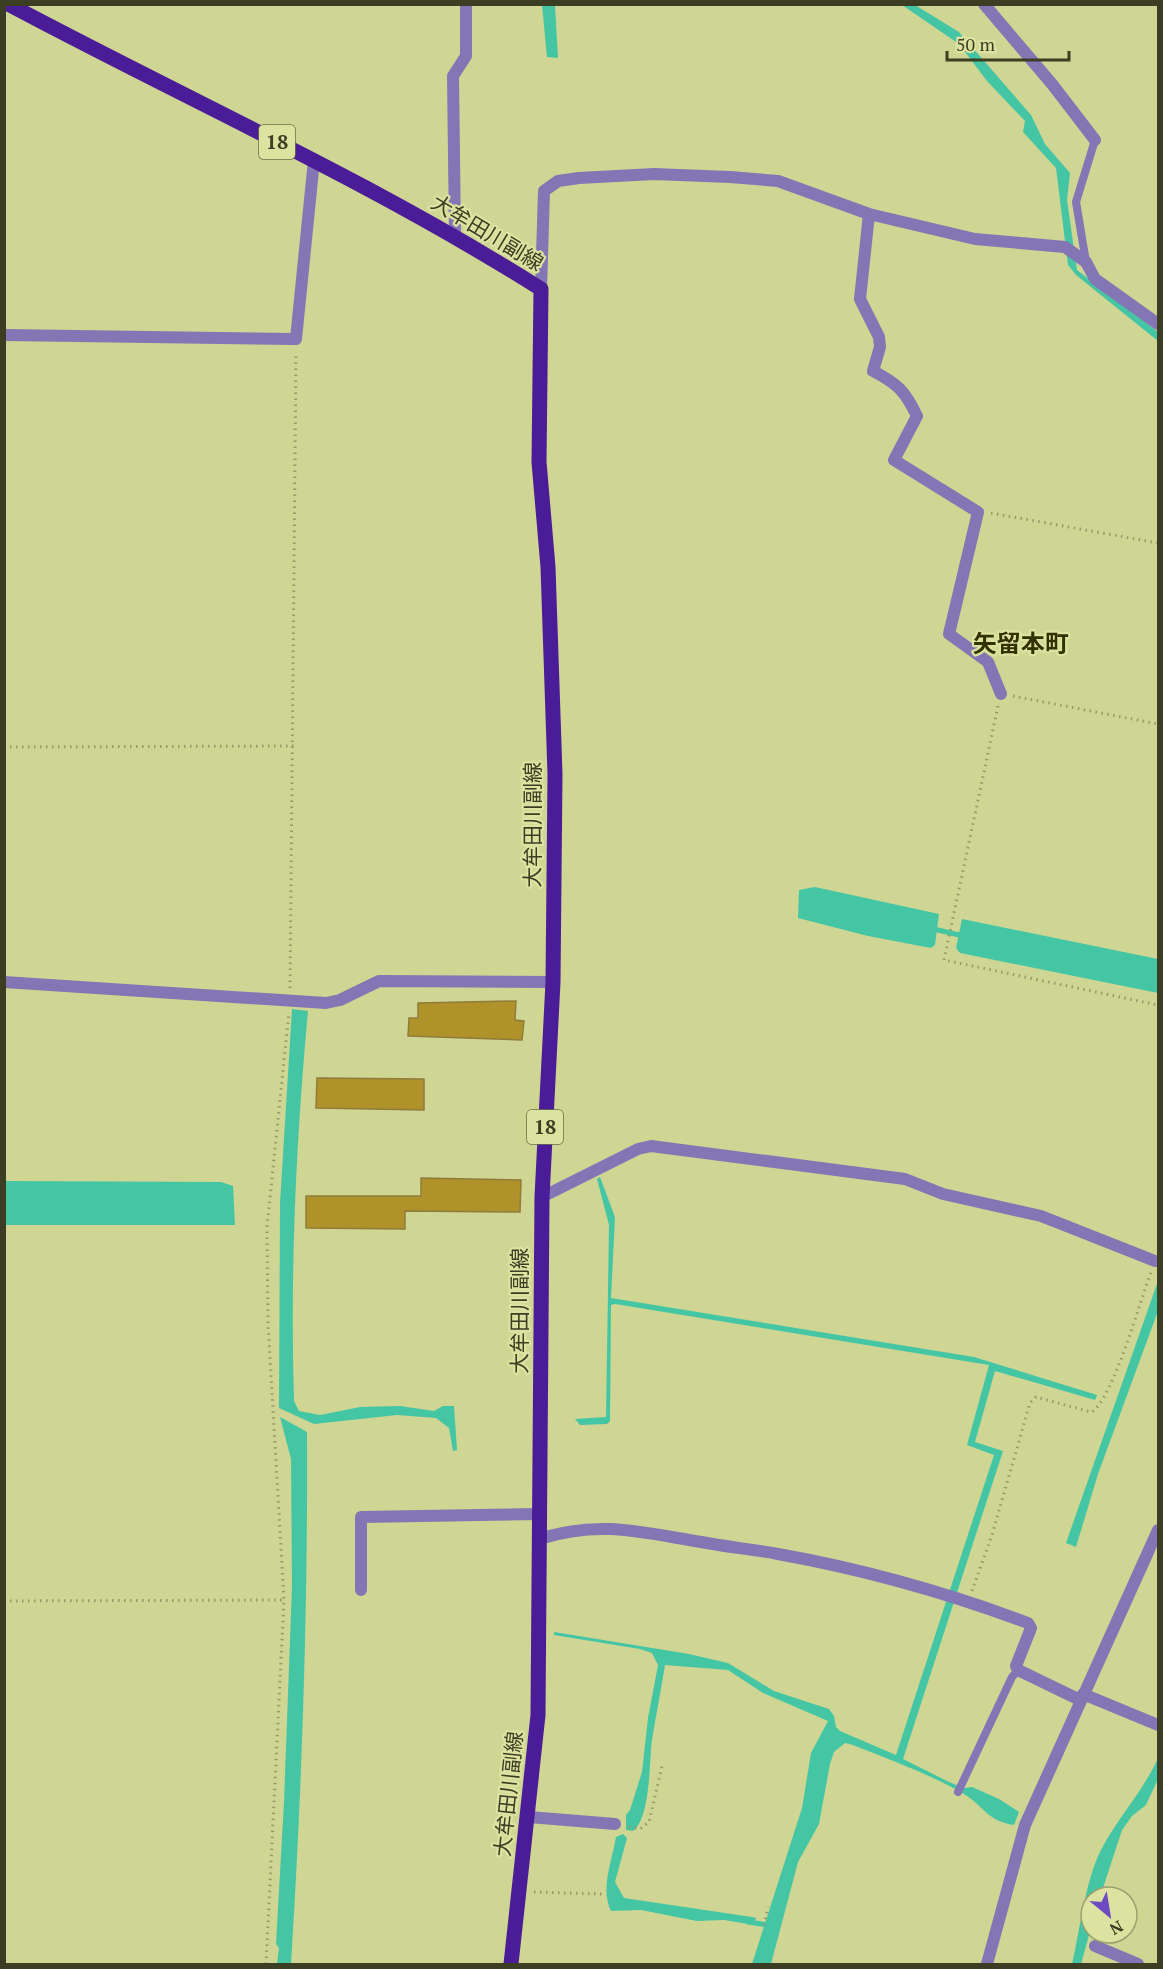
<svg xmlns="http://www.w3.org/2000/svg" width="1163" height="1969" font-family="'PT Serif','Noto Sans JP',serif">
	<style>
		.water { fill: #44c6a5 }
		.lines { fill: none; stroke-linecap: round; stroke-linejoin: round }
		.stream { stroke: #44c6a5; stroke-width: 5 }
		.building { fill: #af9229; stroke: #8f7c3c; stroke-width: 1.5 }
		.path { stroke: #969a68; stroke-width: 3; stroke-dasharray: 1.5 4.5; stroke-linecap: butt }
		.lane { stroke: #8376b5; stroke-width: 8 }
		.street { stroke: #8376b5; stroke-width: 12 }
		.primary { stroke: #4b1c97; stroke-width: 15 }
		.labels { text-anchor: middle; stroke-width: 4.5; stroke-linejoin: round; paint-order: stroke }
		.shield { fill: #dce2a0; stroke: #6b6f48; stroke-width: 1.5 }
		.shield-label { font-size: 20px; font-weight: bold; fill: #3b3e23 }
		.street-label { font-size: 21px; fill: #3b3e23; stroke: #dce2a0 }
		.quarter-label { font-size: 24px; font-weight: bold; fill: #303200; stroke: #dce2a0 }
	</style>
	<rect width="100%" height="100%" fill="#cfd593"/>
	<path class="water" d="M542 5H555L558 58 547 57Z
		M902 5H915L959 32 1031 115 1045 144 1070 173 1067 200 1077 270 1158 332V341L1076 275 1068 265 1056 168 1023 132 1025 121 987 81 959 44Z
		M815 887 939 914 935 945 931 948 868 936 798 918 799 890Z
		M962 919 1158 959V993L960 953 956 948Z
		M292 1009 308 1011C296 1141 290 1271 294 1401L299 1411 320 1415 360 1407 400 1406 434 1411 443 1406H454L457 1450 453 1451 449 1428 436 1418 397 1415 314 1424 279 1408 280 1203Z
		M600 1177 615 1217 611 1298 974 1357 1097 1395 1095 1400 995 1371 975 1442 1003 1451 903 1759 949 1782 964 1788 972 1787 999 1799 1019 1812 1014 1825C987 1821 985 1807 964 1794 930 1774 890 1760 853 1745L845 1743 834 1752 830 1764 819 1824 798 1862 771 1964H752L802 1808 811 1753 828 1721 763 1693 728 1670 665 1665C661 1690 656 1715 652 1740 649 1761 651 1817 633 1831L626 1830V1815L630 1810 642 1772 648 1718 658 1665 652 1653 640 1649 554 1635V1632L689 1654 728 1663 774 1691 829 1709 834 1716 836 1727 840 1731 896 1755 994 1455 967 1445 989 1365 615 1304 611 1305 610 1421 607 1424 580 1425 575 1419 606 1417 609 1225 597 1179Z
		M5 1181 221 1182 233 1186 235 1225H5Z
		M1158 1281V1311L1098 1474 1076 1547 1066 1543Z
		M280 1417 307 1432C308 1610 302 1787 291 1964H277L279 1948 276 1944 284 1802 292 1586 291 1459Z
		M1158 1758V1779L1146 1805 1132 1816 1122 1830 1100 1897H1091V1928L1081 1964H1072C1080 1930 1085 1883 1100 1852 1117 1818 1143 1792 1158 1758Z
		M623 1834 627 1838 615 1882 624 1898 752 1917 756 1918 754 1925 724 1920 697 1921 641 1910 611 1911C600 1889 612 1861 616 1837Z"/>
	<g class="lines">
		<path class="stream" d="M938 930 959 935
			M748 1922 768 1925"/>
	</g>
	<path class="building" d="M516 1001 515 1020 524 1021 522 1040 408 1036 409 1018H418V1003Z
		M317 1078 424 1079V1110L316 1108Z
		M421 1178 521 1180 520 1212 405 1211V1229L306 1228V1196H421Z"/>
	<g class="lines">
		<path class="path" d="M991 513 1158 543
			M1013 696 1158 724
			M998 706 944 960 1158 1005
			M4 747 294 746
			M290 988 296 353
			M972 1591 992 1535 1030 1403 1036 1397 1087 1411 1092 1412C1114 1396 1140 1301 1151 1272
			M4 1601 284 1600
			M629 1827 640 1829 649 1822 662 1766
			M534 1892 602 1894
			M764 1925 768 1907
			M266 1964 284 1600 268 1323 267 1227 289 1012"/>
		<path class="lane" d="M1086 262 1076 202 1095 140
			M958 1792 1012 1677 1018 1670"/>
		<path class="street" d="M984 4 1052 84 1095 140
			M869 214 975 239 1065 247 1086 262 1095 279 1158 324
			M455 236 453 76 466 56V4
			M541 289 544 191 558 181 579 178 654 174 730 177 778 181 869 214 860 299 879 337 880 347 873 371C898 384 905 391 917 416L894 460 978 512 949 634 988 662 1001 694
			M4 335 296 339 314 160
			M4 982 326 1003 340 1000 379 981 553 982
			M542 1197 638 1149 651 1146 905 1179 943 1194 1041 1216 1155 1261
			M539 1539C600 1520 640 1532 701 1542 726 1547 752 1549 778 1554 862 1569 948 1593 1028 1623L1031 1628 1016 1666 1018 1670 1080 1700
			M361 1590V1517L540 1514
			M1083 1694 1158 1725
			M529 1817 615 1824
			M1095 1946 1138 1964
			M987 1964 1025 1825 1158 1530"/>
		<path class="primary" d="M8 4C186 99 370 181 541 289L539 462 548 567 555 774 553 982 542 1197 538 1715 511 1964"/>
	</g>
	<g class="labels">
		<g class="shield">
			<rect x="259" y="125" width="36" height="34" rx="4.5"/>
			<rect x="527" y="1110" width="36" height="34" rx="4.5"/>
		</g>
		<g class="shield-label">
			<text x="277" y="149">18</text>
			<text x="545" y="1134">18</text>
		</g>
		<g class="street-label">
			<text transform="translate(487 233) rotate(31)" y="7">大牟田川副線</text>
			<text transform="translate(533 825) rotate(-90)" y="7">大牟田川副線</text>
			<text transform="translate(520 1311) rotate(-90)" y="7">大牟田川副線</text>
			<text transform="translate(509 1794) rotate(-84)" y="7">大牟田川副線</text>
		</g>
		<g class="quarter-label">
			<text x="1021" y="652">矢留本町</text>
		</g>
	</g>
	<rect width="1163" height="1969" fill="none" stroke="#3b3e23" stroke-width="12"/>
	<g transform="translate(1109 1915) rotate(150)"><circle r="28" fill="#dce2a0" stroke="#9ca06e" stroke-width="1.5"/>
	<path d="M0-4.5L10 22L0 15L-10 22Z" fill="#6e4ac3"/>
	<text y="-9" font-size="16" font-weight="bold" text-anchor="middle" fill="#3b3e23">N</text>
	</g>
	<path d="M947 51v9h122v-9" fill="none" stroke="#3b3e23" stroke-width="3"/>
	<text x="956" y="51" font-size="18" fill="#3b3e23" stroke="#dce2a0" stroke-width="4.5" paint-order="stroke">50 m</text>
</svg>
